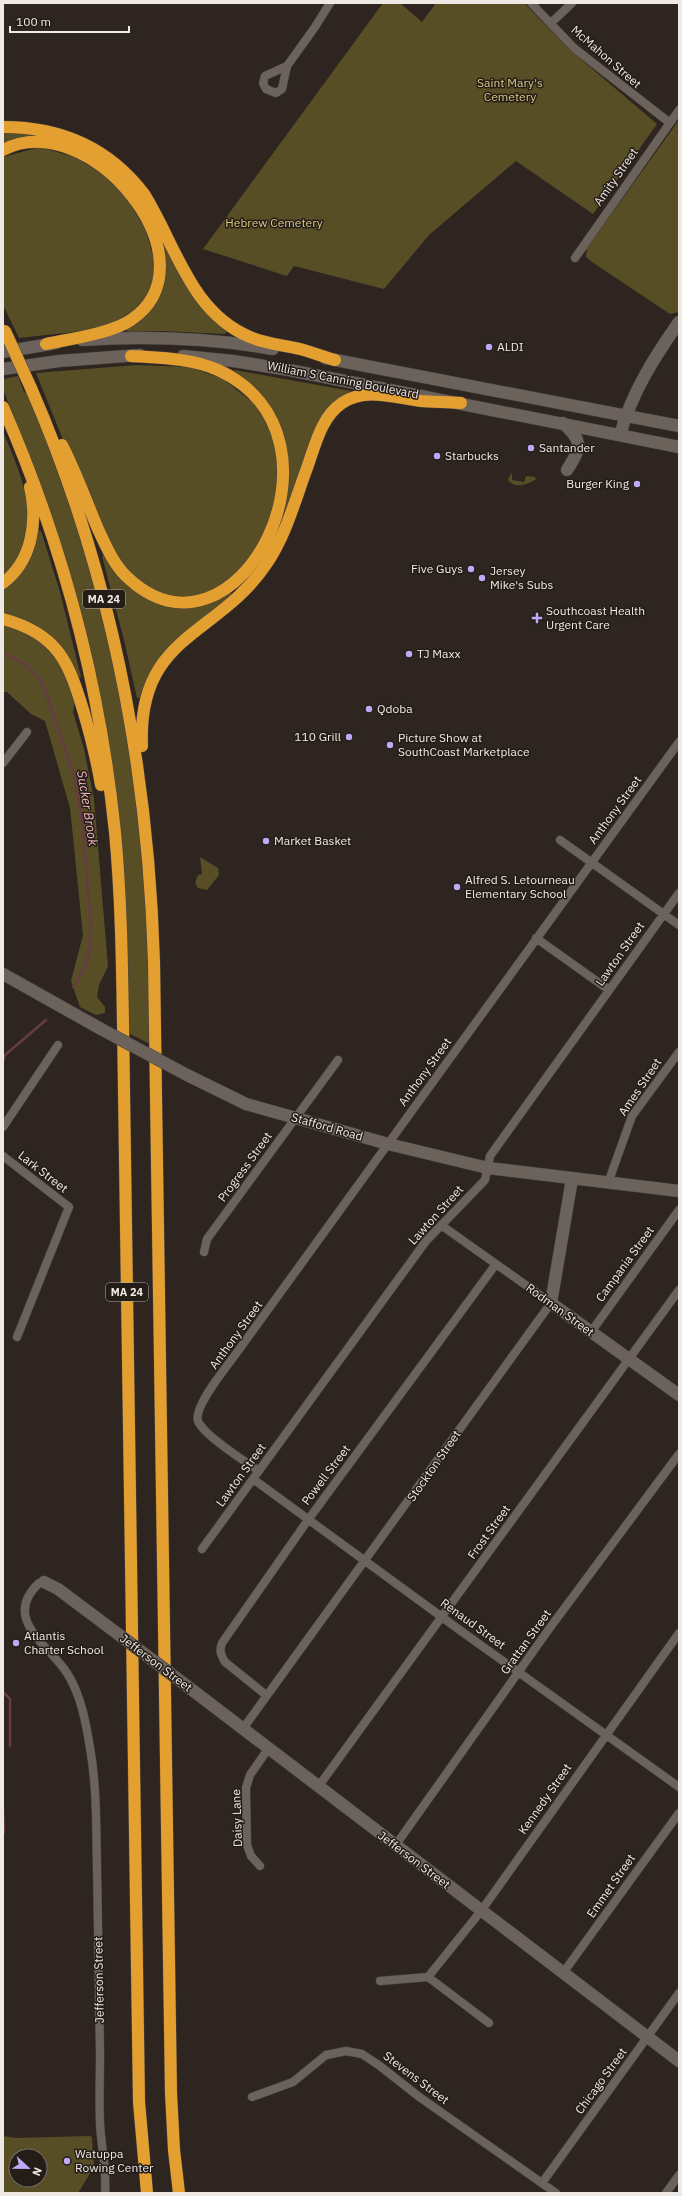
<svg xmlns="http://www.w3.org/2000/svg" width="682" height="2196" font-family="'IBM Plex Sans',sans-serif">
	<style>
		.green { fill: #574e26; fill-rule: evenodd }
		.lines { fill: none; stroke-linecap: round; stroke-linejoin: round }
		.stream { stroke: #663b44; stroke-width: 2.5 }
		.street-casing { stroke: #4a433f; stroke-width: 9 }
		.secondary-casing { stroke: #4a433f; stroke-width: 13 }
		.highway-casing { stroke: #4a433f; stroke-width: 13 }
		.street { stroke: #6c625c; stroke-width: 8 }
		.secondary { stroke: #6c625c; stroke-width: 12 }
		.highway { stroke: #e39f30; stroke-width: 12 }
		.secondary-bridge-casing { stroke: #4a433f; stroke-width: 13; stroke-linecap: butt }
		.highway-bridge-casing { stroke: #4a433f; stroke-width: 13; stroke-linecap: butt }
		.secondary-bridge { stroke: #6c625c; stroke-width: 12 }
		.highway-bridge { stroke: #e39f30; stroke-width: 12 }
		.poi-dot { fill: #bfa9f4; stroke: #241c17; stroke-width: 1.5 }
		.labels { text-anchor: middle; stroke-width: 3; stroke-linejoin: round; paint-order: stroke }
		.shield { fill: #241c17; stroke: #b2aca8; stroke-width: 1 }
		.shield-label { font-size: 11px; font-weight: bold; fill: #efe9e6 }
		.street-label { font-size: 12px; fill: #efe9e6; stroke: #241c17 }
		.park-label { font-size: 12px; fill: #dbcb85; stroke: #241c17 }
		.poi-label { font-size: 12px; fill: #efe9e6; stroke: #241c17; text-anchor: start }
		.water-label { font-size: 13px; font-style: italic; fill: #f7b9c5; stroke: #241c17 }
	</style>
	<rect width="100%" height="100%" fill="#2e2520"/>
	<path class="green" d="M383 3H400L422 22 436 3H524L569 49 657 124 593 214 516 161 429 235 384 289 294 266 287 276 203 249Z
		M679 120V312L670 314 592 262 586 257 587 248Z
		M3 132 37 133V138L22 139 3 146Z
		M40 147 74 157 100 172 127 198 146 230 154 260 155 273 147 296 123 321 83 331 19 338 3 305V157Z
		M160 230 227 330 225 334 163 331 127 332V328L147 311 155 298 157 232Z
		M136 365 190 367 223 379 256 405 273 434 279 479 269 527 248 563 212 593 182 598 153 591 119 563 72 462 36 373Z
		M234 370 351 391V394L340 400 287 511 283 510C294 452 283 407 232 373Z
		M18 376 24 392 27 393C79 519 117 648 136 783 148 869 148 957 150 1044L128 1033 116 803 33 468 3 389V379Z
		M3 432C20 471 39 514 20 557 17 564 8 572 3 579Z
		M511 473 512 475V480L524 482 526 476 535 477 536 479C527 485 515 489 508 480Z
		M37 530 41 531 60 592 81 677 77 678 65 654 3 616V589L11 583Z
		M104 555C110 562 114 571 121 577 150 610 193 614 230 592L233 595 148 680 140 698H137L124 640 102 556Z
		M3 624 16 628 43 643 65 671 75 700 73 712 84 749 94 799 108 966 99 985 97 997 105 1007V1013L96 1015 80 1007 71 981 83 935 70 808 45 721 31 714 7 692H3Z
		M200 857 218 868 219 875 207 890 198 888 195 883 198 875 202 874Z
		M89 2136 92 2137 94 2167 78 2193H3V2136L16 2138ZM16 2156H40V2180H16Z"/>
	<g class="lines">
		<path class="stream" d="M3 653 27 665 42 682 75 779 83 829 91 926 89 953 85 968 73 987
			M3 1062 5 1055 46 1020
			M3 1692 10 1699V1746
			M3 1808 4 1832"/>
		<defs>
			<path id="street" d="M531 3 574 48 670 123
				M551 23 572 3
				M287 66 282 89 276 93 266 89 263 83 265 76Z
				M287 66 315 27 330 3
				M575 258 679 110
				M3 763 27 732
				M560 840 679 925
				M536 938 609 990
				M3 1127 58 1045
				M3 1156 69 1207 17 1337
				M608 1183 632 1116 679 1052
				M204 1252 207 1239 338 1060
				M591 1332 679 1210
				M259 1471C246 1462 203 1435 198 1421 193 1406 229 1364 238 1351L679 742
				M253 1479 461 1631 679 1787
				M202 1549 426 1241 485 1180 490 1156 679 893
				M44 1582 39 1583C1 1619 49 1645 67 1673 81 1695 86 1723 90 1748 97 1787 96 1827 97 1866 98 1928 99 1991 100 2053 100 2077 99 2100 100 2123 101 2147 107 2169 105 2193
				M266 1695 225 1662C221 1655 219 1651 222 1643L308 1520 496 1264
				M242 1730 551 1303 441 1225
				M318 1787 679 1290
				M395 1846 549 1629 679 1454
				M260 1866 251 1856 247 1845 246 1788 250 1775 268 1749
				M563 1973 679 1813
				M428 1977 481 1911 679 1633
				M380 1981 428 1977 489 2023
				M252 2097 293 2082 326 2055 346 2051 362 2054 380 2066 418 2096 556 2193
				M542 2183 679 1993
				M666 2193 679 2175"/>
			<path id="secondary" d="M82 340C146 336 210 338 273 349
				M3 352 56 343
				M183 356 233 361 289 370 679 447
				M325 358 679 426
				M3 369 59 361 140 355
				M563 423C584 442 581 448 567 470
				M620 435C632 392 654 358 679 322
				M3 974 101 1029
				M187 1075 246 1104 388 1144 488 1168 679 1191
				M572 1179 551 1303 679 1395
				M44 1582 58 1589 110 1628
				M187 1686 679 2061"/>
			<path id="highway" d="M3 127C61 127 109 148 144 194 176 245 190 312 250 337 266 344 284 345 300 349 312 352 324 357 335 360
				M3 150C89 105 218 261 131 320 112 333 70 339 46 344
				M31 388C111 572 148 762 154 962L171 2093 174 2150 179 2193
				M3 407C62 542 100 685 115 832 121 896 122 959 123 1023L139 2102 147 2193
				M62 445C76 472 86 501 98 529 106 546 113 563 126 576 236 683 363 436 218 370 191 358 160 358 131 356
				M3 583C32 561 38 522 30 487
				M3 619C59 634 69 663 84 713 91 737 97 761 101 785
				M142 746C137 634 218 637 267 563 286 535 295 500 307 468 315 446 321 417 342 403 366 387 395 398 421 401 434 402 448 402 461 403"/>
		</defs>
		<use href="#street" class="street-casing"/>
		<use href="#secondary" class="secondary-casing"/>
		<use href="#highway" class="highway-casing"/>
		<use href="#street" class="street"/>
		<use href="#secondary" class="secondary"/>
		<use href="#highway" class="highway"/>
		<defs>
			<path id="secondary-bridge" d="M101 1029 187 1075
				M110 1628 187 1686"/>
			<path id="highway-bridge" d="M5 331 31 388"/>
		</defs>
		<use href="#secondary-bridge" class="secondary-bridge-casing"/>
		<use href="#highway-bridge" class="highway-bridge-casing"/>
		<use href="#secondary-bridge" class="secondary-bridge"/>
		<use href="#highway-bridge" class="highway-bridge"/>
	</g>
	<g class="poi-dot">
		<circle cx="489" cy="347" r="4"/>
		<circle cx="531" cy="448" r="4"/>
		<circle cx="437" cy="456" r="4"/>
		<circle cx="637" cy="484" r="4"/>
		<circle cx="471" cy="569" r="4"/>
		<circle cx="482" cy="578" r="4"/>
		<path d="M535 612h4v4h4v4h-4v4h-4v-4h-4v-4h4z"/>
		<circle cx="409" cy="654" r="4"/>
		<circle cx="369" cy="709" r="4"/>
		<circle cx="349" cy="737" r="4"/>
		<circle cx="390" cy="745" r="4"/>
		<circle cx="266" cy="841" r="4"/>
		<circle cx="457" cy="887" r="4"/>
		<circle cx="16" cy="1643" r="4"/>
		<circle cx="67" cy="2161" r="4"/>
	</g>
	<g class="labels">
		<g class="shield">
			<rect x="83" y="590" width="42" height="18" rx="3"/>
			<rect x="106" y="1283" width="42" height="18" rx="3"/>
		</g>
		<g class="shield-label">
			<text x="104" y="603">MA 24</text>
			<text x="127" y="1296">MA 24</text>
		</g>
		<g class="street-label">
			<text transform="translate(606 57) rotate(41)" y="4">McMahon Street</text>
			<text transform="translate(616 177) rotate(-55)" y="4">Amity Street</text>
			<text transform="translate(343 380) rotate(11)" y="4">William S Canning Boulevard</text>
			<text transform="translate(615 810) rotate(-54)" y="4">Anthony Street</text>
			<text transform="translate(620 954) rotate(-55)" y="4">Lawton Street</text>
			<text transform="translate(425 1072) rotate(-54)" y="4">Anthony Street</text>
			<text transform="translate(640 1087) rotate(-56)" y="4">Ames Street</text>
			<text transform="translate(327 1127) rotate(16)" y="4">Stafford Road</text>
			<text transform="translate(245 1167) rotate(-54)" y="4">Progress Street</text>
			<text transform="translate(43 1172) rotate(38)" y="4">Lark Street</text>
			<text transform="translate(436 1215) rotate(-48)" y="4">Lawton Street</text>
			<text transform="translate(625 1264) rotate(-54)" y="4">Campania Street</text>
			<text transform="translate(560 1310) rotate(36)" y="4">Rodman Street</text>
			<text transform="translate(236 1335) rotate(-54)" y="4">Anthony Street</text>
			<text transform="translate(434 1466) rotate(-55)" y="4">Stockton Street</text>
			<text transform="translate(241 1475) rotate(-54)" y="4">Lawton Street</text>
			<text transform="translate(326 1475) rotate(-53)" y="4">Powell Street</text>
			<text transform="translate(489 1532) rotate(-54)" y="4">Frost Street</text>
			<text transform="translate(473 1624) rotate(36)" y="4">Renaud Street</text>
			<text transform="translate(526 1642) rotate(-54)" y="4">Grattan Street</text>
			<text transform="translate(156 1663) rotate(37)" y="4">Jefferson Street</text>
			<text transform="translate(545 1799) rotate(-55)" y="4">Kennedy Street</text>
			<text transform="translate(237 1818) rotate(-92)" y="4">Daisy Lane</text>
			<text transform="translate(414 1860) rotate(37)" y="4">Jefferson Street</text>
			<text transform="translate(611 1886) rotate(-55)" y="4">Emmet Street</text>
			<text transform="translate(99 1980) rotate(-91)" y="4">Jefferson Street</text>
			<text transform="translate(416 2078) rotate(37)" y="4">Stevens Street</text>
			<text transform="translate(601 2081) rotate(-54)" y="4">Chicago Street</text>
		</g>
		<g class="park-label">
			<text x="510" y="87">Saint Mary's<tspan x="510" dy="14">Cemetery</tspan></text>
			<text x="274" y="227">Hebrew Cemetery</text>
		</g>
		<g class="poi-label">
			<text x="497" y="351">ALDI</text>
			<text x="539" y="452">Santander</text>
			<text x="445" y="460">Starbucks</text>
			<text x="629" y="488" text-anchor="end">Burger King</text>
			<text x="463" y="573" text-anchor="end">Five Guys</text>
			<text x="490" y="575">Jersey<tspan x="490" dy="14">Mike's Subs</tspan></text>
			<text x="546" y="615">Southcoast Health<tspan x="546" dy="14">Urgent Care</tspan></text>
			<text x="417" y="658">TJ Maxx</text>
			<text x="377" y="713">Qdoba</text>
			<text x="341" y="741" text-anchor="end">110 Grill</text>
			<text x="398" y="742">Picture Show at<tspan x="398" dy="14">SouthCoast Marketplace</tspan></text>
			<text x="274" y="845">Market Basket</text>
			<text x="465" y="884">Alfred S. Letourneau<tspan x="465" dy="14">Elementary School</tspan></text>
			<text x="24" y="1640">Atlantis<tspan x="24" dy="14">Charter School</tspan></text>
			<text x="75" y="2158">Watuppa<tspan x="75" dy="14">Rowing Center</tspan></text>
		</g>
		<g class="water-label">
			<text transform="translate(88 808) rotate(81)" y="5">Sucker Brook</text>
		</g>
	</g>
	<rect width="682" height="2196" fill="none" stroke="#efe9e6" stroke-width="8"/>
	<g transform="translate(28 2168) rotate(112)"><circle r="19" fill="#241c17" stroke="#756e6a"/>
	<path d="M0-3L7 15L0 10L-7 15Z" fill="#bfa9f4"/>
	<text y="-6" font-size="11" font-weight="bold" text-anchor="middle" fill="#efe9e6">N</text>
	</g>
	<path d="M10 26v6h119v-6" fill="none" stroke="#efe9e6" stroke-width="2"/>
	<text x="16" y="26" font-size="12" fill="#efe9e6" stroke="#241c17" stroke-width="3" paint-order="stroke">100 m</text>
</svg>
